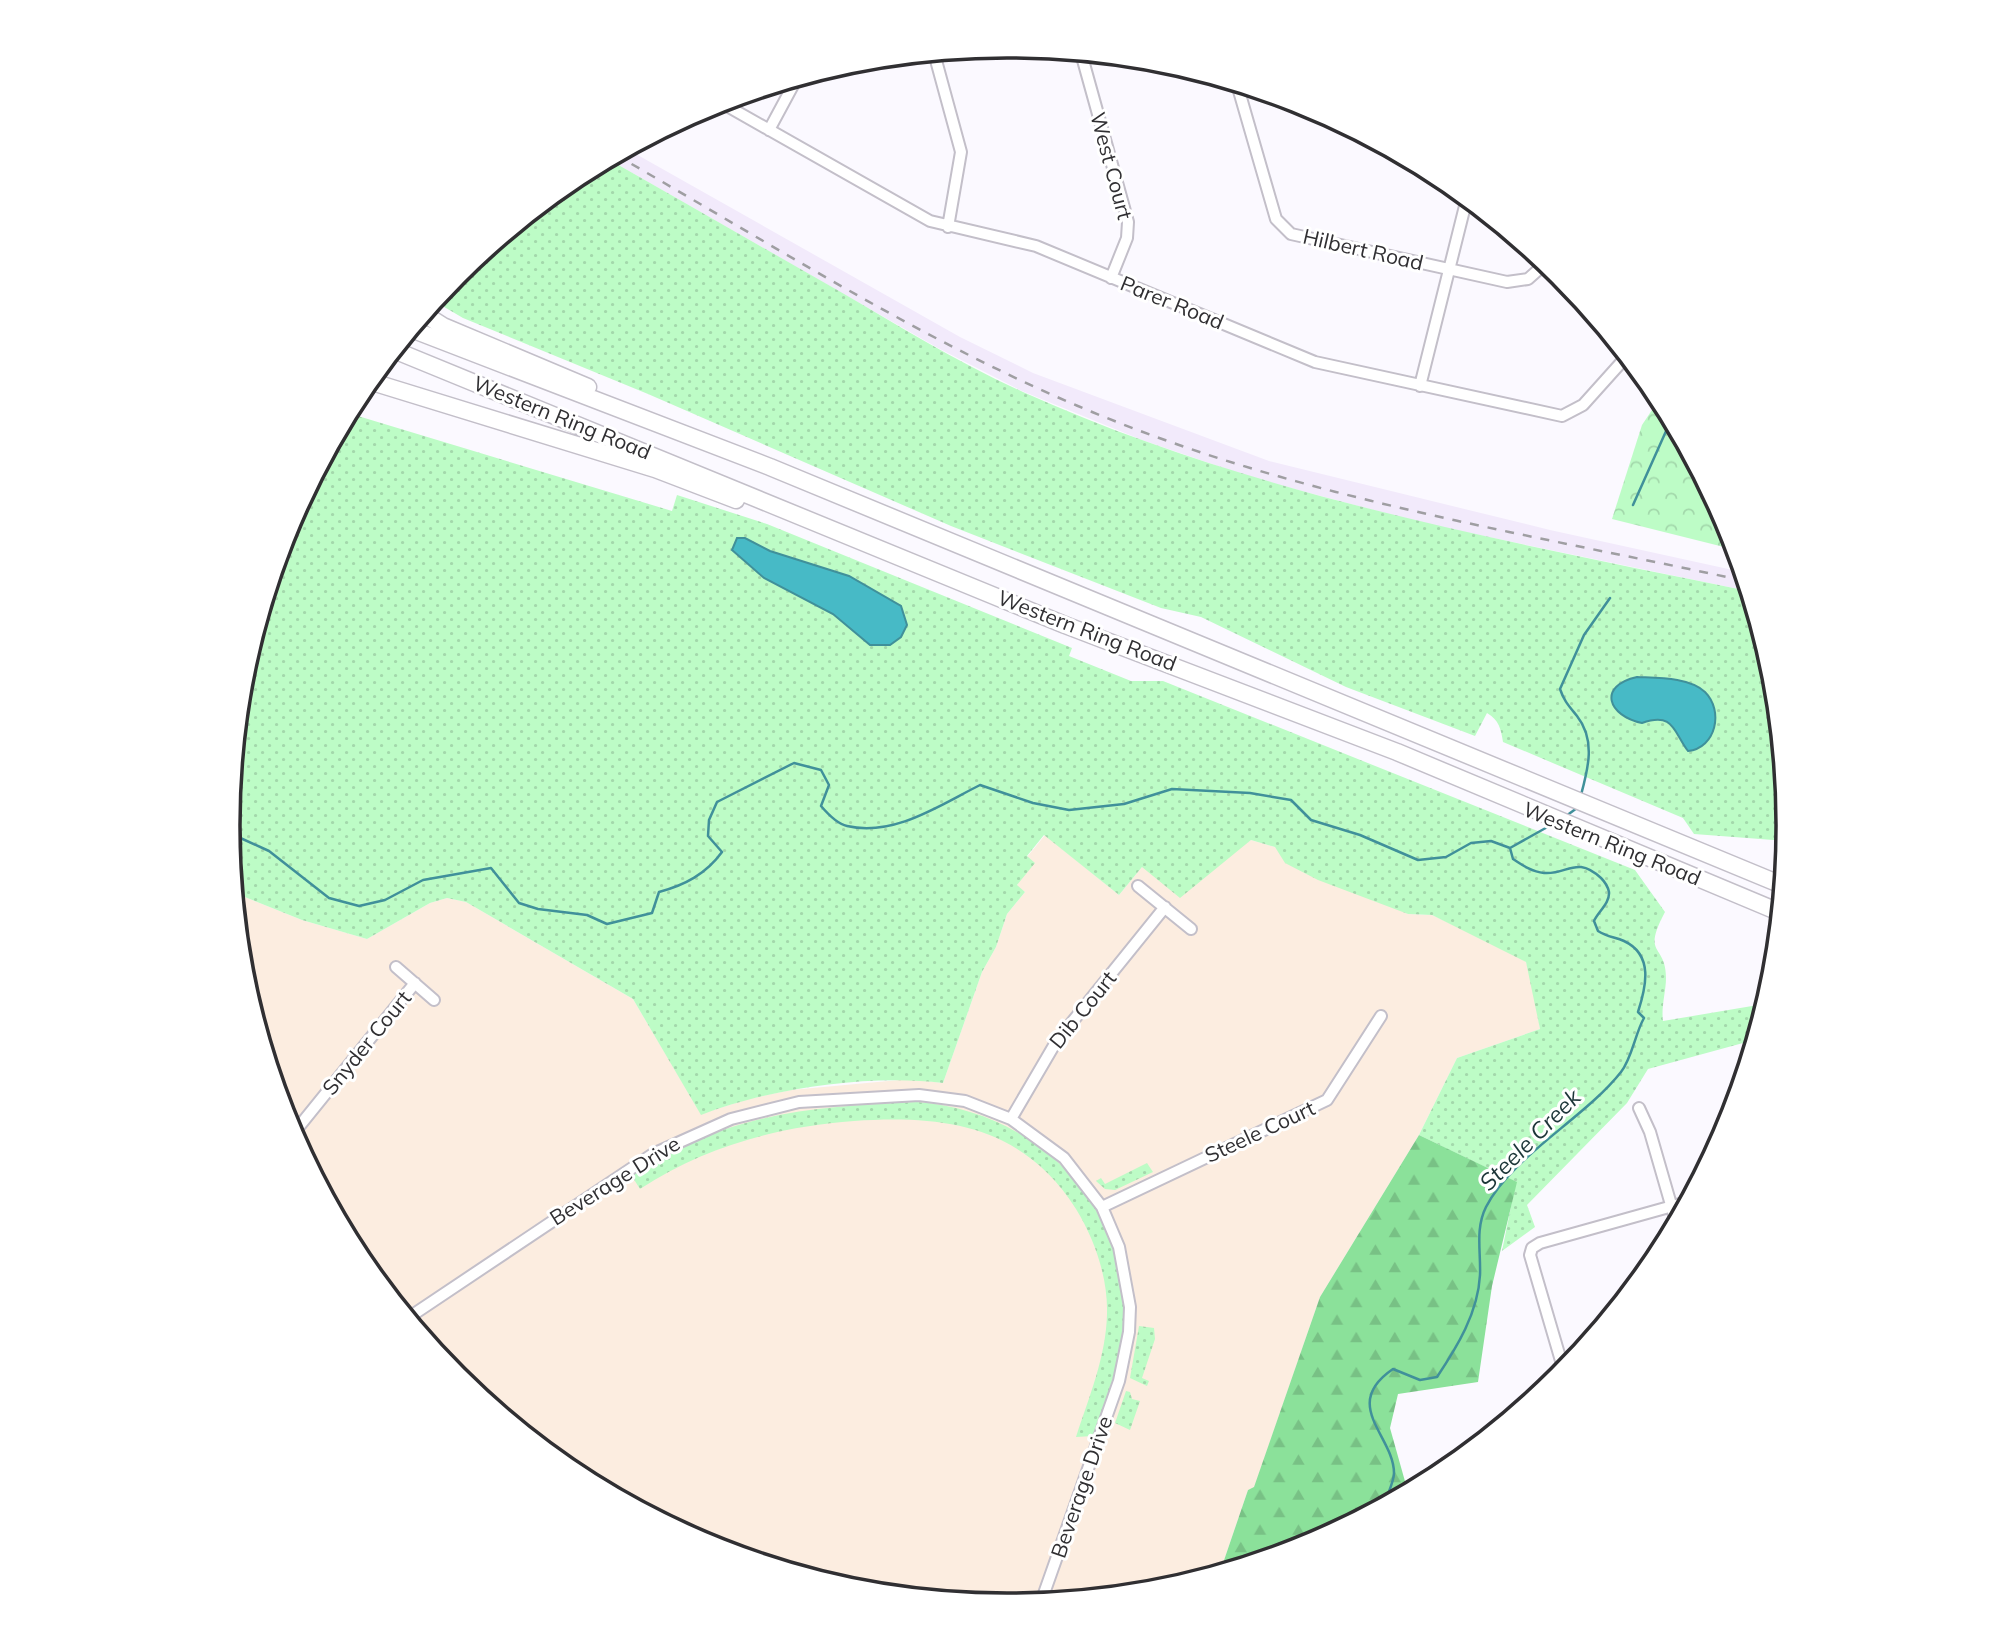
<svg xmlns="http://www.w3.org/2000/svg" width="2016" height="1651" font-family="Mulish,sans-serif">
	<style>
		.built { fill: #f2eafb }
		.industrial { fill: #fcede0 }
		.grass { fill: url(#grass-dots) }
		.forest { fill: url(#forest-firs) }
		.park { fill: url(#park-crowns) }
		.water { fill: #47bac6; stroke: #40909a; stroke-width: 2 }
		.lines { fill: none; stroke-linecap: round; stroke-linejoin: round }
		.stream { stroke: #40909a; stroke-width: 2.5 }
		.minor-casing { stroke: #c3bfc9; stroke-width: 14 }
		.highway-casing { stroke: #c3bfc9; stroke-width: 19 }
		.minor { stroke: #fff; stroke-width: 10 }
		.highway { stroke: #fff; stroke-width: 16 }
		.rail { stroke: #9f9ea2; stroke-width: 2.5; stroke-dasharray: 9 9; stroke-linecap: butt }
		.labels { text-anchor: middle; stroke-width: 6; stroke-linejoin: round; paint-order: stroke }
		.street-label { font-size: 21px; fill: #302f32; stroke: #fff }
		.water-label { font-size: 23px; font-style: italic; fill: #1c3538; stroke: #fff }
		.rim { fill: none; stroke: #302f32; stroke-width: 3.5 }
	</style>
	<defs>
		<pattern id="grass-dots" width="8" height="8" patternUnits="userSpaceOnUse" patternTransform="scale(1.75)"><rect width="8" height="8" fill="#bdfcc6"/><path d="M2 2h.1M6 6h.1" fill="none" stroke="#a3d8ab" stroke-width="1.8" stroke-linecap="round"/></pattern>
		<pattern id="forest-firs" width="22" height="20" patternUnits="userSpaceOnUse" patternTransform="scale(1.75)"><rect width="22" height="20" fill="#8be19a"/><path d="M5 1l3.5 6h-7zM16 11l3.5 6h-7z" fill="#78c185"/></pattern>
		<pattern id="park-crowns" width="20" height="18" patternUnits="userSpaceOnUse" patternTransform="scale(1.75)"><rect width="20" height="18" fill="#bdfcc6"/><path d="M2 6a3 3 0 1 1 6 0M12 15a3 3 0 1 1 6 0" fill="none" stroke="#a3d8ab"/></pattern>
	</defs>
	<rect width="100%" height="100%" fill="#fbf9ff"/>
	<path class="built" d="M627 149 960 337 1033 373 1269 461 1550 530 1742 572 1748 591 1426 524 1253 478 1142 440 1022 391 938 348 608 159Z"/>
	<path class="industrial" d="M1045 835 1119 895 1142 867 1240 847 1251 840 1275 847 1408 914 1432 915 1515 954 1526 962 1533 986 1540 1029 1457 1058 1419 1135 1320 1297 1254 1488 1248 1490 1220 1572 1160 1591 1008 1605 855 1590 709 1546 574 1474 456 1377 359 1259 287 1124 243 977 235 893 302 920 367 939 430 903 447 898 466 902 633 999 701 1114 748 1099 791 1090 910 1079 943 1083 982 972 996 947 1007 914 1025 892 1017 886 1027 857Z"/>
	<path class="grass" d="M608 159C685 203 762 247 839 291 899 326 959 363 1023 392 1254 496 1502 540 1748 591L1773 674 1788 826 1787 841 1694 834 1683 818 1503 742C1501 729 1499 720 1487 713L1475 736 1346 687 1201 617 1161 608 951 526 648 394 463 318 434 301C475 252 551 189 608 159Z
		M348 413 672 511 677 495 767 524 1072 648 1069 656 1131 681H1163L1635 870 1665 912C1641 957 1666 943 1666 978 1666 991 1661 1007 1663 1021L1758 1005 1762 1013 1754 1040 1648 1069 1627 1103 1527 1205 1535 1227 1502 1251 1516 1182 1419 1135 1457 1058 1540 1029 1526 962 1432 915 1408 914 1318 880 1285 863 1275 847 1251 840 1180 898 1142 867 1119 895 1044 835 1027 856 1035 863 1017 885 1025 892 1007 914 996 947 982 972 943 1083C870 1074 770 1088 701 1115L633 999 466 902 447 898 430 903 367 939 302 920 235 893 228 825 243 673 288 527Z
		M917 1102C1042 1111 1141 1215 1121 1344 1116 1376 1103 1406 1093 1436L1076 1437C1089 1397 1106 1357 1107 1314 1108 1278 1095 1240 1076 1209 1023 1125 944 1115 854 1121 776 1127 706 1146 640 1189L633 1178 634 1174C724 1114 812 1106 917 1102Z
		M1147 1163 1153 1172 1115 1190 1105 1189 1096 1181 1101 1178 1105 1184Z
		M1139 1326 1154 1328 1155 1339 1142 1378 1149 1381 1147 1386 1130 1378Z
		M1126 1391 1130 1392 1132 1399 1140 1401 1130 1430 1115 1423Z"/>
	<path class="forest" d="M1419 1135 1517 1182 1492 1286 1478 1382 1398 1394 1390 1428 1408 1492 1306 1546 1220 1572 1248 1490 1254 1487 1320 1297Z"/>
	<path class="park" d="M1660 398 1729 527 1736 550 1612 519 1642 425Z"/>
	<path class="water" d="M737 538H745L770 551 849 576 901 606 907 625 901 637 890 645H870L833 614 764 578 732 550Z
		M1637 677C1657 678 1689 677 1705 692 1724 711 1716 748 1688 751 1673 731 1674 712 1642 723 1608 716 1597 686 1637 677Z"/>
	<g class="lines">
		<path class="stream" d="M1633 505 1671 420
			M1581 795C1588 769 1596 740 1577 716 1569 706 1564 701 1560 689L1584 635 1610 598
			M1566 816 1577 808
			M228 822 236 836 269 851 329 898 359 906 385 900 423 880 491 868 519 903 538 909 587 915 607 924 652 913 659 892C685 885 706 874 722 852L708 836 709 820 717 802 794 763 821 770 829 785 821 806C827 813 837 824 847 826 894 837 940 805 980 785L1033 803 1069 810 1124 804 1172 789 1250 793 1291 800 1311 820 1360 835 1418 860 1446 857 1471 843 1491 841 1510 848
			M1384 1505C1387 1495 1394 1482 1394 1473 1394 1436 1340 1405 1393 1369L1420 1380 1437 1377C1457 1347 1478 1313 1480 1275 1481 1252 1475 1229 1486 1207 1512 1156 1585 1118 1621 1072 1632 1058 1635 1034 1644 1018L1638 1012C1646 987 1654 955 1624 941 1615 937 1607 937 1598 931L1594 921C1598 912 1610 903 1609 892 1608 887 1604 881 1601 878 1576 855 1568 875 1544 873 1532 872 1522 865 1513 859L1510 848 1551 825"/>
		<defs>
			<path id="minor" d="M934 53 961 152 948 227
				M1081 53 1128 222 1127 238 1111 278
				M1237 84 1276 219 1291 234 1507 282 1528 279 1546 263
				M720 102 930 221 1036 246 1315 362 1562 416 1583 405 1627 356
				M769 130 797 78
				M1420 386 1467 198
				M1138 886 1191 929
				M396 967 434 1000
				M1639 1108 1650 1132 1676 1222
				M1011 1119 1056 1042 1165 907
				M293 1134 415 983
				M1102 1207 1327 1100 1381 1016
				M408 1318 653 1154 731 1119 799 1102 919 1095 965 1101 1011 1119 1064 1158 1102 1207 1119 1247 1130 1307 1129 1332 1119 1381 1041 1602
				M1564 1371 1530 1255 1532 1248 1540 1243 1687 1202"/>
			<path id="highway" d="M424 314 443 326 588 387
				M411 329 770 467 1782 885
				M394 350 1065 625 1397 752 1779 912
				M369 381 655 469 736 500"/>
		</defs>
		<use href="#minor" class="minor-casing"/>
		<use href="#highway" class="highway-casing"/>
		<use href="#minor" class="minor"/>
		<use href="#highway" class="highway"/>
		<path class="rail" d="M616 155C780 249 941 353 1117 422 1319 502 1535 535 1745 581"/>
	</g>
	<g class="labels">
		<g class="street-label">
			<text transform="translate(1111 166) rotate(75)" y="7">West Court</text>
			<text transform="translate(1363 250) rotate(13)" y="7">Hilbert Road</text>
			<text transform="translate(1172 303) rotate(22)" y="7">Parer Road</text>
			<text transform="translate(562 418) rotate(22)" y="7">Western Ring Road</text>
			<text transform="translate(1087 631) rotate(21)" y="7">Western Ring Road</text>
			<text transform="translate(1612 844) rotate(22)" y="7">Western Ring Road</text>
			<text transform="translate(1083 1010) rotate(-51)" y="7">Dib Court</text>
			<text transform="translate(367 1043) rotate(-51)" y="7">Snyder Court</text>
			<text transform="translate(1260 1132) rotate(-25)" y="7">Steele Court</text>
			<text transform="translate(615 1181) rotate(-32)" y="7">Beverage Drive</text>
			<text transform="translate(1082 1487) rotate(-71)" y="7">Beverage Drive</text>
		</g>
		<g class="water-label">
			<text transform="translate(1530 1140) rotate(-45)" y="8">Steele Creek</text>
		</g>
	</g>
	<path d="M0 0H2016V1651H0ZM1007 58H1009A767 767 0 0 1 1776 825V826A767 767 0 0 1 1009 1593H1007A767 767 0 0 1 240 826V825A767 767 0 0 1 1007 58Z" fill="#fff" fill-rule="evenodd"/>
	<path class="rim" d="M1007 58H1009A767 767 0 0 1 1776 825V826A767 767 0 0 1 1009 1593H1007A767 767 0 0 1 240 826V825A767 767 0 0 1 1007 58Z"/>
</svg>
